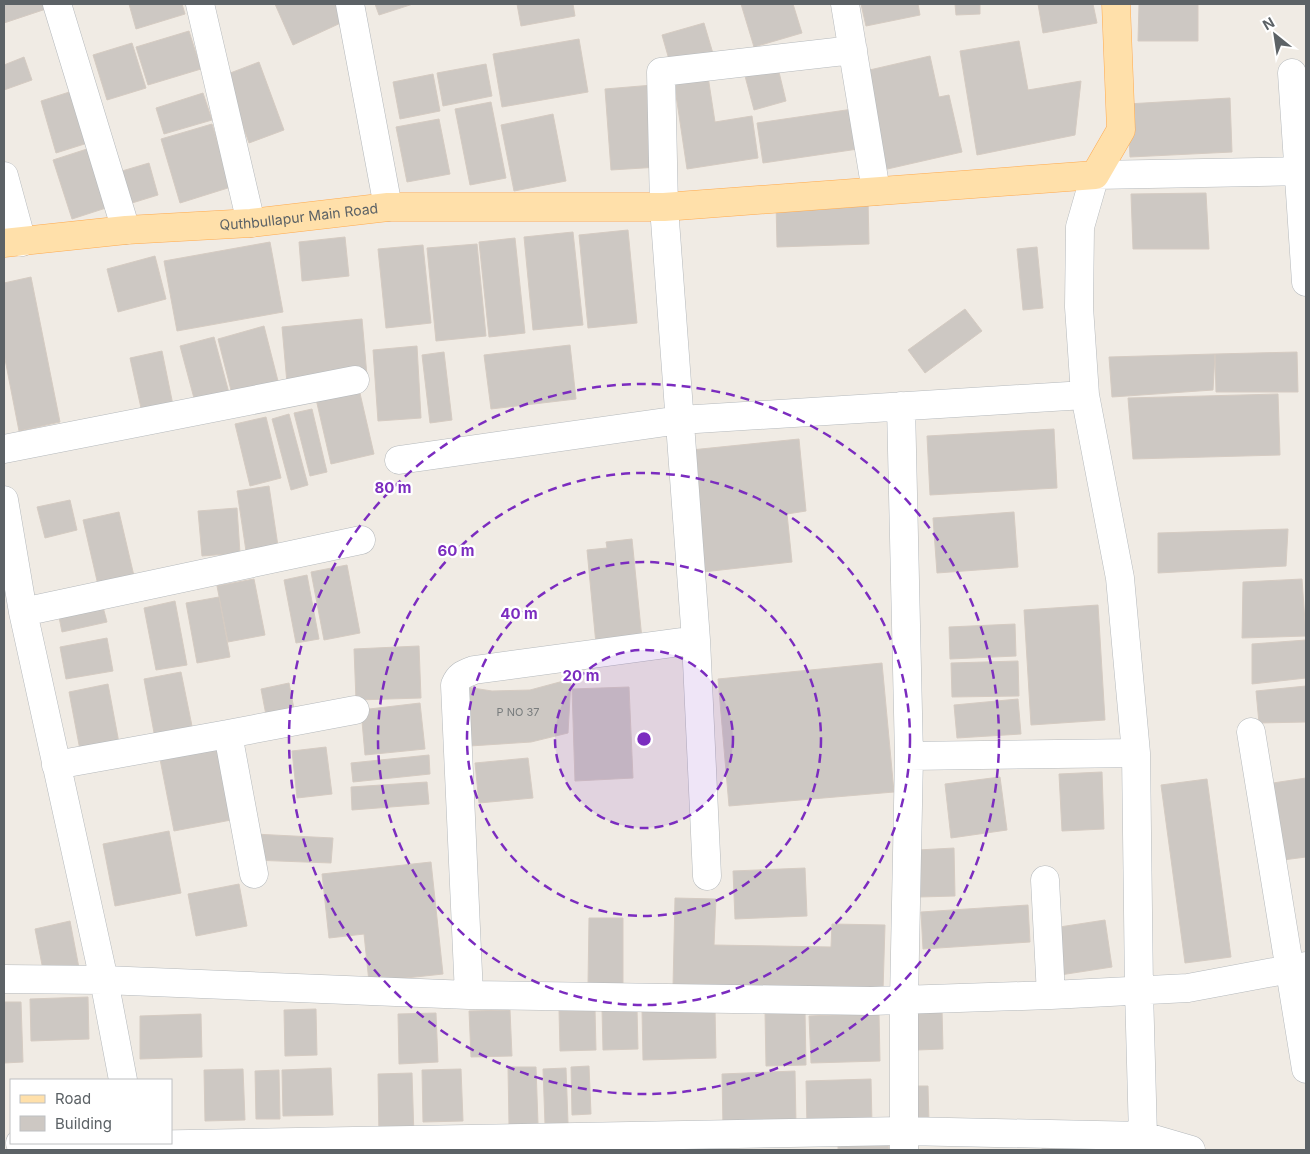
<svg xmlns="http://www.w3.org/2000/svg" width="1310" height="1154" font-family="Inter,sans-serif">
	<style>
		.building { fill: #cdc8c3; stroke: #d5cbc2 }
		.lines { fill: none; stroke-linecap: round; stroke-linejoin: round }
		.minor-casing { stroke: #b5b9bc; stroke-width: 29 }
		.major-casing { stroke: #ffaa4e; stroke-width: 29 }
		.minor { stroke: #fff; stroke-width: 28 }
		.major { stroke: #ffe0aa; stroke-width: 28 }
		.ring { fill: none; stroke: #7b2cbf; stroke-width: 2.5; stroke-dasharray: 9 6 }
		.labels { text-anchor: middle; stroke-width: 4.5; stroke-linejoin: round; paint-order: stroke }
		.number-label { font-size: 11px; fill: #787c7d }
		.street-label { font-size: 14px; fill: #5c6266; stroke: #fff }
		.centre { fill: #7b2cbf; stroke: #fff; stroke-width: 2.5 }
		.ring-label { font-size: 15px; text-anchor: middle; font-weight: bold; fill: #7b2cbf; stroke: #fff; stroke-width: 4.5; stroke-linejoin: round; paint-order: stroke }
	</style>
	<rect width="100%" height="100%" fill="#f0ebe4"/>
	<path class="building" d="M4 4H44L46 9 4 23Z
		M129 4H182L185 14 136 29Z
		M275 4H337L345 21 293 45Z
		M375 4H413L379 15Z
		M517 4H573L575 16 521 26Z
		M741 4H793L802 33 754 47Z
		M861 4H918L920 15 866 26Z
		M955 4H980V14L956 15Z
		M1038 4H1093L1097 23 1043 33Z
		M1139 4H1198V41H1138Z
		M704 23 714 57 672 70 662 35Z
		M189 31 201 69 148 85 136 47Z
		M579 39 588 92 502 107 493 54Z
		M1019 41 1028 90 1081 81 1075 135 977 155 960 51Z
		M132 43 146 88 107 100 93 55Z
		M930 56 939 97 949 95 962 152 883 170 861 72Z
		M24 57 32 80 4 90V65Z
		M259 62 284 130 249 143 225 75Z
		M486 64 492 96 443 106 437 73Z
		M778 68 786 101 754 110 745 76Z
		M707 70 715 122 752 116 758 158 687 169 673 75Z
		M433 74 440 111 400 119 393 82Z
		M653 85 659 167 611 170 605 89Z
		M79 89 94 141 56 153 41 101Z
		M203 93 212 120 164 134 156 108Z
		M1230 98 1232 152 1130 157 1127 104Z
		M491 102 506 178 470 185 455 109Z
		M853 109 858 149 763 163 757 123Z
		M553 114 566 181 514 191 501 125Z
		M439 119 450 174 407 182 396 127Z
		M212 124 231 187 180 203 161 139Z
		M90 148 109 207 72 219 53 160Z
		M149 163 158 195 132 203 122 171Z
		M1206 193 1209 249H1133L1131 194Z
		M868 199 869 244 777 247 776 202Z
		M628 230 637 323 588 328 579 235Z
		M573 232 583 325 533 330 524 237Z
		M345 237 349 276 302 281 299 242Z
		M515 238 525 333 489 337 479 242Z
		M270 242 283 312 177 331 164 261Z
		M477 244 486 336 436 341 427 248Z
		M423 245 431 323 386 328 378 249Z
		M1037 247 1043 308 1023 310 1017 249Z
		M155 256 166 299 118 312 107 269Z
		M31 277 60 422 19 431 4 354V283Z
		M965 309 982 331 925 373 908 350Z
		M362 319 367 376 287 383 282 327Z
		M264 326 279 385 233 398 218 339Z
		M214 337 229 393 195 402 180 346Z
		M570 345 576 399 491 409 484 355Z
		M417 346 421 418 378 421 373 350Z
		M162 351 174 410 143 417 130 358Z
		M444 352 452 420 430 423 422 355Z
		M1297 352 1298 392H1216L1215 354Z
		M1215 354 1213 390 1112 397 1109 357Z
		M359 389 374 454 331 464 316 399Z
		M1278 394 1280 455 1133 459 1128 398Z
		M312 409 327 472 310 476 294 413Z
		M289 414 308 485 291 490 272 419Z
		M266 417 281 478 250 486 235 424Z
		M1054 429 1057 488 930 495 927 436Z
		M799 439 806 511 787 514 792 562 703 572 691 450Z
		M269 486 278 546 246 551 237 491Z
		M70 500 77 530 45 538 37 507Z
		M237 508 240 553 202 556 198 511Z
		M119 512 134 576 98 585 83 520Z
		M1014 512 1018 567 937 573 933 518Z
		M1288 529 1286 566 1158 573V533Z
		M632 539 642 639 596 644 587 550 607 548 606 542Z
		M347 565 360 633 324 640 311 572Z
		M307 575 319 639 296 643 284 580Z
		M254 579 265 635 228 642 217 586Z
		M1302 579 1306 636 1242 638 1243 582Z
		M219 597 230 657 197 663 186 603Z
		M175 601 187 665 156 670 144 608Z
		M1098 605 1105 720 1031 725 1024 610Z
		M103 607 107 622 62 632 59 617Z
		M1015 624 1016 656 950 659 949 627Z
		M107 638 113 671 66 679 60 647Z
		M1306 640V678L1252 684V644Z
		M419 646 421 698 356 700 354 649Z
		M1018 661 1019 696 952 697 951 663Z
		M882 663 894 792 729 806 718 679Z
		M181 672 193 731 155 738 144 679Z
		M571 679 568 733 531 742 470 746 466 687 492 691 530 690Z
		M289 683 294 709 266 715 261 689Z
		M108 684 119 743 80 750 69 692Z
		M1306 686V722L1259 723 1256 691Z
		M629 687 633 778 575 781 572 689Z
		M1018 699 1021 734 957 738 954 705Z
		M420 703 425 749 365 755 361 710Z
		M217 743 231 820 174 831 159 754Z
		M326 747 332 794 297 798 292 751Z
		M429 755 430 774 353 782 351 763Z
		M528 758 533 798 479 803 475 763Z
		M1102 772 1104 829 1062 831 1059 774Z
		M1000 777 1007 830 951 838 945 784Z
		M1306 778V857L1283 860 1273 783Z
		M1207 779 1231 957 1185 963 1161 785Z
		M427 782 429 804 352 810 351 787Z
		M169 831 181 893 115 906 103 844Z
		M254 834 333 838 331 863 252 860Z
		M954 848 955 896 919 897 918 850Z
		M431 862 443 974 369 982 364 934 329 938 322 874Z
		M805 868 807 916 735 919 733 871Z
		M239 884 247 926 196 936 188 894Z
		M675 898 716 899 714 945 831 947 832 924 885 925 883 991 673 987Z
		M1028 905 1030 942 923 949 921 912Z
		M589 918H623V984L588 985Z
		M1105 920 1112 967 1060 975 1053 928Z
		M70 921 79 968 44 975 35 929Z
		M88 997 89 1039 31 1041 30 999Z
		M4 1002H21L23 1062 4 1063Z
		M637 1008 638 1049 603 1050 602 1009Z
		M715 1008 716 1058 643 1060 642 1010Z
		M316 1009 317 1055 285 1056 284 1010Z
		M595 1009 596 1050 560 1051 559 1010Z
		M942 1009 943 1049 917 1050 915 1010Z
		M510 1010 512 1056 471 1057 469 1011Z
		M805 1010 806 1065 766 1066 765 1011Z
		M436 1013 438 1062 399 1064 398 1014Z
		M879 1013 880 1061 811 1063 809 1016Z
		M201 1014 202 1057 140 1059V1016Z
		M589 1066 591 1114 572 1115 571 1067Z
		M508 1067H536L538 1124 509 1125Z
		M331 1068 333 1115 283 1116 282 1070Z
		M566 1068 568 1123 545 1124 543 1069Z
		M243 1069 245 1120 205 1121 204 1070Z
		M461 1069 463 1121 423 1122 422 1070Z
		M279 1070 280 1119H256L255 1071Z
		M795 1071 796 1124 723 1127 722 1074Z
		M412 1073 414 1137 379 1138 378 1074Z
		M871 1079 872 1125 807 1127 806 1081Z
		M916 1086H928L929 1123 916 1124Z
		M888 1139 889 1150H838V1141Z
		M1121 1143 1122 1150H1083V1144Z
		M1079 1144V1150H1042V1145Z"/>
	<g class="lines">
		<defs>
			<path id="minor" d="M57 4 126 230
				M200 4 251 223
				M350 4 388 207
				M845 4 876 191
				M1292 73 1306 282
				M4 176 22 242
				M901 406 909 756 904 1001V1149
				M4 449 355 380
				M399 460 680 420 1085 395
				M4 500 23 612 104 980 123 1080
				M23 612 361 540
				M1251 732 1306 1069
				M228 734 254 874
				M909 756 1136 753
				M56 765 228 734 355 710
				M707 876 696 640 664 207 661 72 853 50
				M1045 880 1051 995
				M4 979 104 980 469 995 871 1001 1051 995 1188 988 1306 966
				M469 995 455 685C459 675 464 674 474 670L696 640
				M1143 1136 1139 990 1136 753 1120 578 1085 395 1079 307 1080 227 1095 175 1306 171
				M20 1143 135 1145 903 1131 1143 1136 1191 1150"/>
			<g id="major">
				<path id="s1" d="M4 243 126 230 251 223 388 207H664L1095 175 1121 130 1116 4"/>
			</g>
		</defs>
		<use href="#minor" class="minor-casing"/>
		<use href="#major" class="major-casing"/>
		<use href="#minor" class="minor"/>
		<use href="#major" class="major"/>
	</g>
	<circle cx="644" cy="739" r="89" fill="#7b2cbf" fill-opacity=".12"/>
	<g class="ring">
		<circle cx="644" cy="739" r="89"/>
		<circle cx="644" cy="739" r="177"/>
		<circle cx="644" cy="739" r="266"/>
		<circle cx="644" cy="739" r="355"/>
	</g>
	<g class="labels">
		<g class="number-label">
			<text x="518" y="716">P NO 37</text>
		</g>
		<g class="street-label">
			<text dy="5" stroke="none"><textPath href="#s1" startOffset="296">Quthbullapur Main Road</textPath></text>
		</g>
	</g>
	<circle cx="644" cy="739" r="8" class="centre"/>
	<g class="ring-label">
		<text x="393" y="493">80 m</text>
		<text x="456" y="556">60 m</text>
		<text x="519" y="619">40 m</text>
		<text x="581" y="681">20 m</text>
	</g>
	<rect width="1310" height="1154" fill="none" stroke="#5c6266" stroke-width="10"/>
	<rect x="10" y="1079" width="162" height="65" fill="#ffffff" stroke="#bec0c2"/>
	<rect x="20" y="1095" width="25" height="8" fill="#ffe0aa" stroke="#bec0c2"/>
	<text x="55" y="1104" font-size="15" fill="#5c6266">Road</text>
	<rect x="20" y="1116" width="25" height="15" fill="#cdc8c3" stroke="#bec0c2"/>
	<text x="55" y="1129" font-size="15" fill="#5c6266">Building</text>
	<g transform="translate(1275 35) rotate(330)" stroke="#ffffff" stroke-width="4" paint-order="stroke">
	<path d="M0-4L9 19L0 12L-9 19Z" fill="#5c6266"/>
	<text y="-8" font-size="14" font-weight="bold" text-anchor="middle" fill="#5c6266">N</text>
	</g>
</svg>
